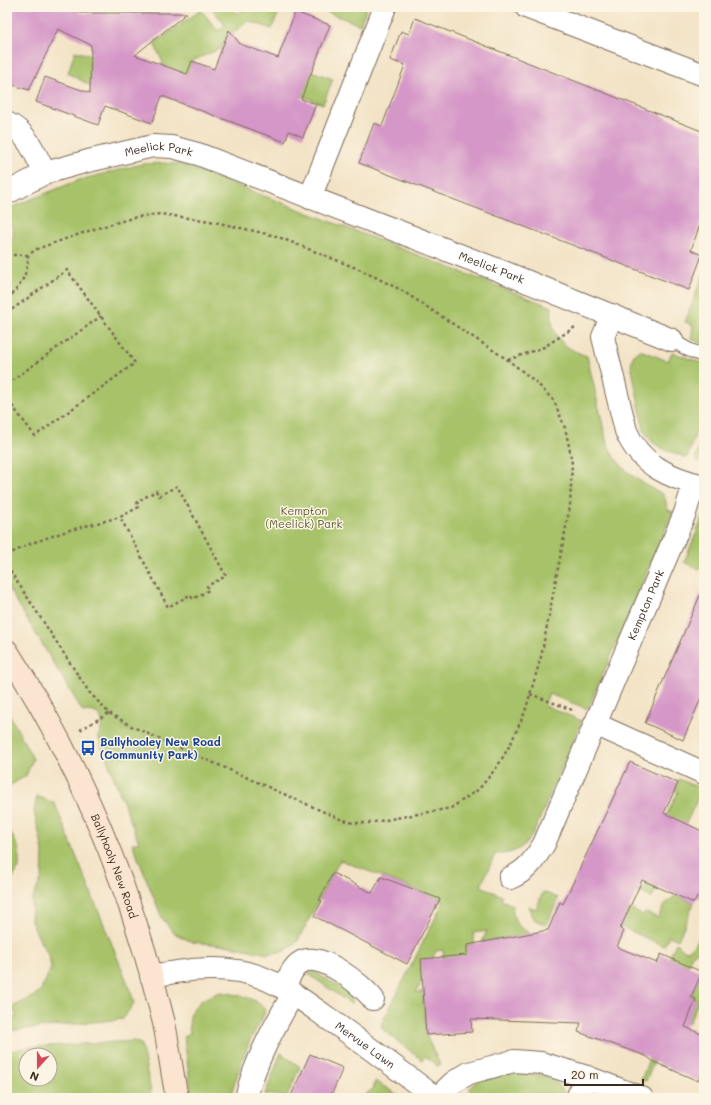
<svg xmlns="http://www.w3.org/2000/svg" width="711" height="1105" font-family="Mali,sans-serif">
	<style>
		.green { fill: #a7c269; stroke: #717644; fill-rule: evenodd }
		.building { fill: #d597c7 }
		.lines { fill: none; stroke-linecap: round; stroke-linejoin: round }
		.lane-casing { stroke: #7b6b59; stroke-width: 15 }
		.street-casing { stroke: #7b6b59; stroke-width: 24 }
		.secondary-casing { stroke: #7b6b59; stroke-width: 24 }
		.path { stroke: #7b6b59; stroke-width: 2.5; stroke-dasharray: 3 3; stroke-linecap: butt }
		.lane { stroke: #fff; stroke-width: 13 }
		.street { stroke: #fff; stroke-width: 22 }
		.secondary { stroke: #fce5d0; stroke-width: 22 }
		.labels { text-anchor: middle; stroke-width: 3; stroke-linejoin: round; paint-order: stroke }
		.street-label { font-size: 11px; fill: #3b2a1e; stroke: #fcf5e5 }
		.park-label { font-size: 11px; fill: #5b5834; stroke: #fcf5e5 }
		.transit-label { font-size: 11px; font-weight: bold; fill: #164399; stroke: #fcf5e5; text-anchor: start }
	</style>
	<rect width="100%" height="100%" fill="#fcf5e5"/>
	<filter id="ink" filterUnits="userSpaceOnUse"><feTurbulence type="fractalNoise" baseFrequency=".025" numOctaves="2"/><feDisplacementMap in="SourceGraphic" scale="8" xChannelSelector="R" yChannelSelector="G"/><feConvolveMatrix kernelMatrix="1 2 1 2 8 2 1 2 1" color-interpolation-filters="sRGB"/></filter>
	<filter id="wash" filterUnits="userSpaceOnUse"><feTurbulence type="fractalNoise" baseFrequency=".012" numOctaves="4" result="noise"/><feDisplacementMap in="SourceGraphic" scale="16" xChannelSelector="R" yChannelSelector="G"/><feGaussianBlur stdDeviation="0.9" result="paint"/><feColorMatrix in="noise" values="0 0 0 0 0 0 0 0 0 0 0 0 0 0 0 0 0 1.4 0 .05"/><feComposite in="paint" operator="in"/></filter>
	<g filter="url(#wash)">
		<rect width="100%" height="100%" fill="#f3e3c6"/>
		<path class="green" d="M211 7H236L234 9 238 14 244 7H281L272 29 249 21 226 38 222 48 192 61 187 74 154 88 163 63 154 43 201 10 218 31 225 25Z
			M314 7H367L360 25Z
			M75 51 110 61 91 86 68 73Z
			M298 66 333 79 323 104 282 89Z
			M161 163 180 164 215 177 552 307C549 335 562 348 587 356L607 443C620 472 638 480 664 495L668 510 673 512 588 709 549 694 544 705 582 721 535 830C525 848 516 854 495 854L481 886 502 896 501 900 513 905C512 920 517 927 531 934L482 942 487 931 473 933 475 944 467 945 468 960 446 980 443 950 436 951 416 993 423 991 426 1035 440 1065 437 1066 425 1056 422 1060 382 1029 381 1025 444 901 340 860 297 942 284 951 268 954 231 946 192 942 174 933 162 918 132 843H139L98 736C106 722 101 708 83 712L7 586V240L14 236 7 209 79 180 142 164Z
			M704 273V344L691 339 693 325 685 322Z
			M640 350 668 361 672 352 704 364V409L687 458 661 448 652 442 644 431 631 364 633 356Z
			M704 432V448L699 462 695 460Z
			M703 517 704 565 698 569 684 562Z
			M7 710 33 759 26 776 7 787Z
			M679 779 702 789 672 854 663 822 678 792 675 790Z
			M37 796 55 804 130 989 134 1003 123 1019 7 1031V1020L17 1017 12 1007 34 996 41 990 51 968 49 955 41 943 31 921 32 900 42 877 43 851 34 811Z
			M10 831 19 849V868L7 887V833Z
			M667 865 652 898 637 891 652 882Z
			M543 892 558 898 547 925 533 919 528 906 536 909Z
			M676 895 694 903 678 940 669 936 664 946 606 920 611 900 643 915 645 912 658 918 664 905Z
			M704 934V949H701L692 955 680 982 666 966 676 943 682 949 687 951C695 947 697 939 704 934Z
			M704 968V1002L699 1000 689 1023 672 1017 652 1061 654 1062 646 1081 641 1080 671 1002 696 999 691 997Z
			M314 972 349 992 353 996 351 1004 307 973Z
			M221 992C237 995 255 996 265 1010L263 1017 250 1040 240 1066 230 1098H192L184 1036 190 1033C186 1008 199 999 221 992Z
			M134 1041 141 1044 151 1092 146 1098H7V1052L29 1047ZM26 1055H50V1079H26Z
			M281 1053 300 1067 287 1097 265 1094Z
			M514 1072C536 1075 556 1072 565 1096L564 1098H478L469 1089 482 1077Z
			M375 1081 403 1098H360L373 1089Z"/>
		<g id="blocks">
			<path class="building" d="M7 7H82L79 13H187L135 55 187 74 192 61 214 69 229 30 240 44 278 58 295 12 330 25 301 99 316 104 303 137 289 131 285 142 162 96 152 123 105 106 98 125 36 102 45 77 90 93 91 45 58 29 29 90 7 83Z
				M415 18 704 132V213L691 250 702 255 689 290 359 163 374 123 382 126 405 65 390 60 401 31 409 34Z
				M704 586V691L683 740 645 723Z
				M630 762 678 783 664 813 704 832V901L697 897 694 903 642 880 620 929 624 931 617 947 657 963 661 954 702 972 691 997 696 999 685 1027 704 1035V1067L698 1081 654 1062 646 1056 578 1032 581 1023 471 1019 472 1032 426 1035 421 959 467 955V945L548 930 560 902 563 904Z
				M333 873 372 893 381 877 440 899 407 964 314 916 322 901 319 900Z
				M310 1054 343 1068 330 1098H290Z"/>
		</g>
	</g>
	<g filter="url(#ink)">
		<use href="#blocks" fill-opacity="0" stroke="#7b6b59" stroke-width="1"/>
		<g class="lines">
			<defs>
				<path id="lane" d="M672 340 687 349 704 356"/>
				<g id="street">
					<path d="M526 7 704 75"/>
					<path d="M7 123C28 133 35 154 45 173"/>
					<path id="s1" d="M7 193 45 173 88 161 153 146 172 147 198 154 506 273 672 340"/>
					<path d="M310 198 385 7"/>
					<path d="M612 315 603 337 626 431C640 465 670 478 704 486"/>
					<path d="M595 724 704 773"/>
					<path id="s2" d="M510 878C527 871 534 860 544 844L685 513 694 484"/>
					<path id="s3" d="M151 976C181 971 209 966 238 971 276 977 306 1003 336 1024 370 1048 403 1073 436 1098"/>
					<path d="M284 988C288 980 292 967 301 962 321 951 362 985 373 999"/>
					<path d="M246 1098C255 1061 274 1027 293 994"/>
					<path d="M437 1098 454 1082 469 1073 514 1061 541 1063 587 1077 642 1098"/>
					<path d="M577 1098 587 1077"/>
				</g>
				<g id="secondary">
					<path id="s4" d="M7 651C81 765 132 892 164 1023 169 1048 172 1073 177 1098"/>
				</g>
			</defs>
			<use href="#lane" class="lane-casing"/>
			<use href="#street" class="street-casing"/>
			<use href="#secondary" class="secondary-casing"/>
			<path class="path" d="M7 255H28
				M7 299C21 287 28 273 28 255L37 249 91 230 136 217 160 214 210 221 276 236 361 270 401 290 508 360 536 382 554 401 565 428 569 446 572 464 570 506 541 657 525 712 510 745 497 767 479 789 451 808 369 823H354L340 819 133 727 109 713 89 692 7 566
				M7 313 67 270 135 363 35 436 7 399
				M508 360 544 347 575 327
				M7 384 101 316
				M7 555 32 543 70 530 120 517 139 507 137 502 156 491 159 496 177 486 226 576 207 586 209 590 193 599 190 595 168 607 120 517
				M530 694 575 711
				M80 730 109 713"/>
			<use href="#lane" class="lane"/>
			<use href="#street" class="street"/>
			<use href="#secondary" class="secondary"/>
		</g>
	</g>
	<defs>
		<symbol id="bus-bare" viewBox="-9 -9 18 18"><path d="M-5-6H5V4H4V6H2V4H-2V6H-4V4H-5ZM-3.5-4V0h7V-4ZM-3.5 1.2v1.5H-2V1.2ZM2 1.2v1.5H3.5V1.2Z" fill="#1a4fb4" stroke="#fcf5e5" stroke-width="2.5" paint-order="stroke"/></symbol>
	</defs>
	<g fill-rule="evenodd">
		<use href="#bus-bare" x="77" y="737" width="22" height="22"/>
	</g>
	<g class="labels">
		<g class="street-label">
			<text dy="4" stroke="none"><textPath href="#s1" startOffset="160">Meelick Park</textPath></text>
			<text dy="4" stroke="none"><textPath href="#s1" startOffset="515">Meelick Park</textPath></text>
			<text dy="4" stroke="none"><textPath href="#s2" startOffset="309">Kempton Park</textPath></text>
			<text dy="4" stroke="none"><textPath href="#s4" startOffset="241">Ballyhooly New Road</textPath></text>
			<text dy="4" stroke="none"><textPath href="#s3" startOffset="236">Mervue Lawn</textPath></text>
		</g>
		<g class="park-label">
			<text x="304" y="515">Kempton<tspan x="304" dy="13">(Meelick) Park</tspan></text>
		</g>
		<g class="transit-label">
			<text x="100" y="746">Ballyhooley New Road<tspan x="100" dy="13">(Community Park)</tspan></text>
		</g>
	</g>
	<rect width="711" height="1105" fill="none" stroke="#fcf5e5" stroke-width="24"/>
	<g transform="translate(38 1067) rotate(201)"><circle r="19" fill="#fcf5e5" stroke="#afa495"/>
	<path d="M0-3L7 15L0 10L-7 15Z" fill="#d1495b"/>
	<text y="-6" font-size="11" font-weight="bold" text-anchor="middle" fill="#3b2a1e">N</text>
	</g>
	<path d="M565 1079v6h78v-6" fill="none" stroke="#3b2a1e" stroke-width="2"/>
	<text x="571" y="1079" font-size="12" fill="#3b2a1e" stroke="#fcf5e5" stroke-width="3" paint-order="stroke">20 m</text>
</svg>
